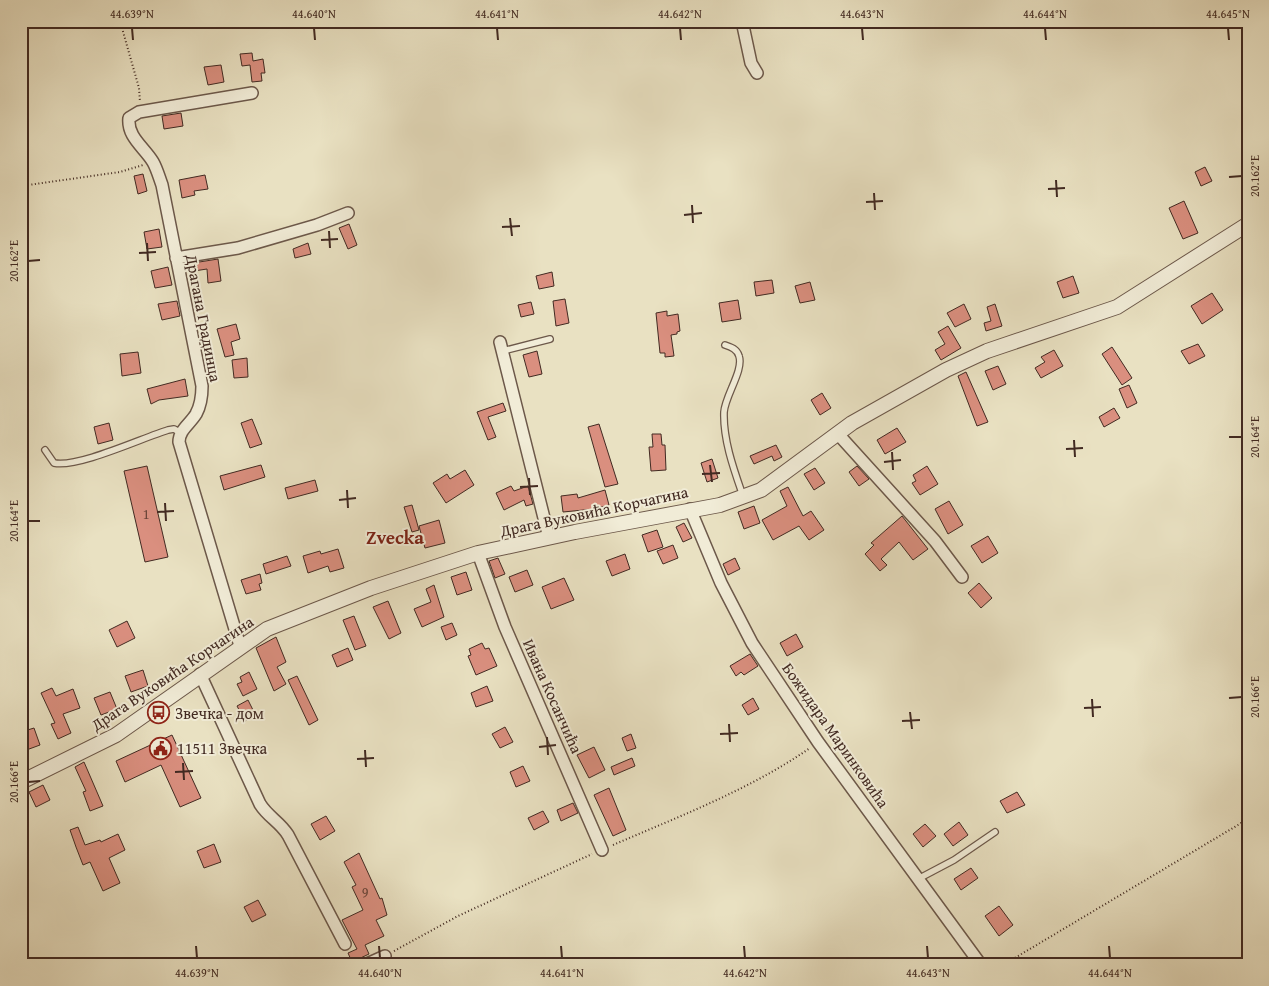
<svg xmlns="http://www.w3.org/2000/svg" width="1269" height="986" font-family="'Gentium Book Plus',serif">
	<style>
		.building { fill: #da8f7f; stroke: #422a22 }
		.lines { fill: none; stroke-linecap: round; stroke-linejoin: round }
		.service-casing { stroke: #6c584a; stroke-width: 8 }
		.minor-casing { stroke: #6c584a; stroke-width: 14 }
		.tertiary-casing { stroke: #6c584a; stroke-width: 16 }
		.path { stroke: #422a22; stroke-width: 2; stroke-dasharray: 1 2.5; stroke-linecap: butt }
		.service { stroke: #f1ecd7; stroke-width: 5.5 }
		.minor { stroke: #f1ecd7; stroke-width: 11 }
		.tertiary { stroke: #f1ecd7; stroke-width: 14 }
		.ticks { fill: none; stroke: #422a22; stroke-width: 2 }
		.labels { text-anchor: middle; stroke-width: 4; stroke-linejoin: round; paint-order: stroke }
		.number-label { font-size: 14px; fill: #684339 }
		.street-label { font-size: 16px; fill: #422a22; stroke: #f1ecd7 }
		.poi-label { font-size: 16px; fill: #422a22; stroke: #f1ecd7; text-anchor: start }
		.quarter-label { font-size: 19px; font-weight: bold; fill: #7a1f14; stroke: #f1ecd7 }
		.neatline { fill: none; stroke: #422a22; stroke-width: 2 }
		.ticks-label { font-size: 12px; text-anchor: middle; fill: #422a22 }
	</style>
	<rect width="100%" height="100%" fill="#e9e1c2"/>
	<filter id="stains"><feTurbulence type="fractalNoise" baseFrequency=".004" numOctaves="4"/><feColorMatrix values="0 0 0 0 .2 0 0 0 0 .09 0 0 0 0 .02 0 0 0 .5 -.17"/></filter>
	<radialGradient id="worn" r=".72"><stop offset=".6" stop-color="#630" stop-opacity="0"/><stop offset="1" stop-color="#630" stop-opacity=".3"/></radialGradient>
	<path class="building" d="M252 53 253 61 263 59 265 73H261L262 81 252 82 250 65 242 66 240 54Z
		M221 65 224 82 208 85 204 67Z
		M181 113 183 126 164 129 162 116Z
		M1205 167 1212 181 1201 186 1195 172Z
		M143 174 147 191 138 194 134 176Z
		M205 175 208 189 194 191 195 195 182 198 179 180Z
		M1184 201 1198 233 1183 239 1169 208Z
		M349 224 357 245 348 249 339 228Z
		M159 229 162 247 147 249 144 232Z
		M308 243 311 254 295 258 293 249Z
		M218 259 221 281 208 283 207 269 194 271 193 263Z
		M168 267 172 285 155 288 151 271Z
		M552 272 554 286 539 289 536 276Z
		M1073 276 1079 293 1063 298 1057 282Z
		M772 280 774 293 756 296 754 282Z
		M810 282 815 300 800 303 795 286Z
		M1212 293 1223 310 1202 324 1191 306Z
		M565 299 569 323 556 326 553 301Z
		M738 300 741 319 722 322 719 303Z
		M177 301 180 316 162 320 158 304Z
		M531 302 534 314 521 317 518 305Z
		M964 304 971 319 955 327 947 313Z
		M995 304 1002 326 986 331 984 323 991 321 987 307Z
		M667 311V316L678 314 680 331 677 332V334L671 335 674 356 665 357V353H660L656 313Z
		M236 324 240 339 231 342 234 355 225 357 217 329Z
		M948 326 961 348 941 360 935 350 945 344 938 332Z
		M1198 344 1205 356 1189 364 1181 351Z
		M1112 347 1132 378 1122 385 1102 354Z
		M1054 350 1063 366 1041 378 1035 368 1045 362 1041 357Z
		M537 351 542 374 529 377 523 355Z
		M138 352 141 373 122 376 120 354Z
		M247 358 248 377 234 378 232 360Z
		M998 366 1006 384 993 390 985 371Z
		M966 372 988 422 977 426 958 376Z
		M185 379 188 396 159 400 151 404 147 389Z
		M1129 385 1137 403 1127 408 1119 389Z
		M822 393 831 408 820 415 811 400Z
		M503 403 506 411 488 417 496 437 488 440 477 412Z
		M1114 408 1120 418 1104 427 1099 417Z
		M252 419 262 444 250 448 241 423Z
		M109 423 113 440 98 444 94 427Z
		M599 424 618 484 605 487 588 427Z
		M897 428 906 442 885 454 877 440Z
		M652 434H661L662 445H665L666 470 651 471 649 447H653Z
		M776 445 782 457 774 461 772 456 754 464 750 456Z
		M712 459 718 478 707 482 701 463Z
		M261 465 265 477 224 490 220 476Z
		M147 466 168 557 145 562 124 471Z
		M857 466 869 479 859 486 849 472Z
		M927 466 938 484 920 495 912 483 916 481 913 475Z
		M815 468 825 483 814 490 804 474Z
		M465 470 474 485 446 503 433 483 447 474 450 479Z
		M315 480 318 491 288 499 285 488Z
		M511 486 514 491 528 486 533 504 526 506 524 500 504 510 496 493Z
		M788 487 803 516 811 511 824 530 809 540 799 526 773 540 762 520 787 506 780 491Z
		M605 490 609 505 594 509 563 512 561 496 577 494 578 498Z
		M949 501 963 525 948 534 935 509Z
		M412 505 419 530 412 532 404 507Z
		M754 506 760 523 744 529 738 512Z
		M902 516 928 549 913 560 899 542 881 559 887 565 880 571 865 554 874 545 871 543Z
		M439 520 445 543 425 548 419 526Z
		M684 523 692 538 683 542 676 527Z
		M657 530 663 547 648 552 642 535Z
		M988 536 998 553 982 563 971 546Z
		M673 545 678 558 663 564 657 551Z
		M338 549 344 568 330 572 328 566 308 573 303 556 320 551 321 554Z
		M625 554 630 569 612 576 606 561Z
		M287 556 291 566 266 574 263 564Z
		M498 558 505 574 495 578 489 561Z
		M735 558 740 569 728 575 723 564Z
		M527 570 533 585 515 592 509 577Z
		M466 572 472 590 457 595 451 577Z
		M260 574 262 583 259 584 261 590 246 594 241 580Z
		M564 578 574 600 551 609 542 587Z
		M979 583 992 598 981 608 968 593Z
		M434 585 444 617 422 627 414 609 431 602 426 589Z
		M388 601 401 633 389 639 373 607Z
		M354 616 366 646 355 650 343 620Z
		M127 621 135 638 117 647 109 630Z
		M452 623 457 635 446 640 441 627Z
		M796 634 803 647 787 656 780 643Z
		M276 637 286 662 277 667 286 684 274 691 256 648Z
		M482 643 485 649 489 648 497 666 476 675 468 656 471 655 469 649Z
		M348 648 353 660 337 667 332 655Z
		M750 654 758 666 744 675 741 672 736 676 730 666Z
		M143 670 148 686 131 692 125 676Z
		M249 672 257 689 243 696 237 684 242 682 240 677Z
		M297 676 318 720 309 725 288 680Z
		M487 686 493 701 476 707 471 693Z
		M52 688 56 696 73 689 80 708 63 714 71 733 58 739 51 724 55 723 41 693Z
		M110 692 117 709 101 715 94 698Z
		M753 698 759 709 748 715 742 705Z
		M248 700 256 716 245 721 237 706Z
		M505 727 513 742 500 748 492 734Z
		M34 728 40 745 21 752V732Z
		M631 734 636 748 627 751 622 738Z
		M172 735 201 798 180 807 161 765 125 782 116 761Z
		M594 747 605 770 589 778 577 755Z
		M632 758 635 766 614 775 611 767Z
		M84 762 103 806 90 811 83 792 86 791 75 767Z
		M523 766 530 781 516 787 510 772Z
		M43 785 50 800 36 807 29 792Z
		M609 788 626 830 613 836 594 795Z
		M1017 792 1025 805 1007 813 1000 801Z
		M573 803 578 813 561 821 557 810Z
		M543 811 549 822 534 830 528 818Z
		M326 816 335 831 320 840 311 824Z
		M959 822 968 835 953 846 944 834Z
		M925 824 936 836 923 847 913 834Z
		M78 827 85 845 100 840 101 842 118 834 125 850 109 858 120 883 103 891 90 862 83 865 76 847 70 830Z
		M214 844 221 862 204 868 197 851Z
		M359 853 380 899 382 898 387 915 376 920 384 936 365 945 369 954 352 962 348 953 357 949 342 920 363 910 352 887 356 885 344 862Z
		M971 868 978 878 961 890 954 879Z
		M258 900 266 915 252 922 244 907Z
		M999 906 1013 925 999 936 985 916Z"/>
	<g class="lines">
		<defs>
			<path id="service" d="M725 345C731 347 737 349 739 356 744 370 725 396 724 412 723 440 734 470 743 496
				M503 351 550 339
				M45 450 54 463C78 468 142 438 168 430L174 429 181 433
				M918 879 954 860 995 832"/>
			<path id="minor" d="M742 21 751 63 757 73
				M176 258 238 248 317 225 348 213
				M500 342 549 538
				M838 434 935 541 962 577
				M690 509 721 583 752 643 818 742 981 965
				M478 553 505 627 602 850
				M240 646 179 442C179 430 190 424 196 414 201 405 202 396 202 386L162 185C159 177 157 169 153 162 144 147 127 137 129 118L139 112 252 93
				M200 674 260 804C268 817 280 822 288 835L345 944
				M365 965 385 956"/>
			<path id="tertiary" d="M21 782 116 735 267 629 371 588 478 553 575 532 720 505 761 490 852 423 946 370 987 351 1117 307 1248 224"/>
		</defs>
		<use href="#service" class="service-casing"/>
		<use href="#minor" class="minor-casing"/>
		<use href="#tertiary" class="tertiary-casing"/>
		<path class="path" d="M120 21 139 88 140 102
			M21 186 120 172 143 165
			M613 845C680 816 749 790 810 748
			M394 951 458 916 592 854
			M1003 965 1248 819"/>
		<use href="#service" class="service"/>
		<use href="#minor" class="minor"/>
		<use href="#tertiary" class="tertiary"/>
	</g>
	<path class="ticks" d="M132 28 133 40M314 28 315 40M497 28 498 40M680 28 681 40M862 28 863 40M1045 28 1046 40M1228 28 1229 40M1229 177 1242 176M1056 180 1057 197M1048 189 1065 188M874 193 875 210M866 202 883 201M692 205 693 223M684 215 702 213M510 218 512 236M502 227 520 226M329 231 330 248M321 240 338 239M147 243 148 261M139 253 156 252M28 261 40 260M1229 437H1242M1074 440 1075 457M1066 449 1083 448M892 452 893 470M884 462 901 460M710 465 712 482M702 474 720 473M529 478 530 495M520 487 538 486M347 490 348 508M339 500 356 498M165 503 166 521M157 512 174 511M28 521H40M1229 698 1242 697M1092 699 1093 717M1084 708 1101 707M910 712 912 729M902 721 920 720M729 724 730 742M720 734 738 733M547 737 548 755M539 747 556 745M365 750 366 767M357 759 374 758M183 763 184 780M175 772 193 771M28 782 40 781M196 946 197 958M379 946 380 958M561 946 562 958M744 946 745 958M927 946 928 958M1109 946 1110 958"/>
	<defs>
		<symbol id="bus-ring" viewBox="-11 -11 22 22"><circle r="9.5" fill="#f1ecd7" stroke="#8f2418" stroke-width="1.5"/><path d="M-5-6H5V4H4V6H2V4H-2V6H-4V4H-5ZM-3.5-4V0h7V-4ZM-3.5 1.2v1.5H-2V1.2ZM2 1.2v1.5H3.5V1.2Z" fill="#8f2418"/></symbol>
		<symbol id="civic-ring" viewBox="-11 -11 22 22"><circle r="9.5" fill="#f1ecd7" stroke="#8f2418" stroke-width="1.5"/><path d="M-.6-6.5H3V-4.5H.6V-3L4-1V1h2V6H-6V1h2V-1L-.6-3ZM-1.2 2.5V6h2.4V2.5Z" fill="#8f2418"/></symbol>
	</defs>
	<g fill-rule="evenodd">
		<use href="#bus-ring" x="146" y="700" width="25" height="25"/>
		<use href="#civic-ring" x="148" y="736" width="25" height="25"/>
	</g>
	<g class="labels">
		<g class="number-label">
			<text x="146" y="519">1</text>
			<text x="365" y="897">9</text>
		</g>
		<g class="street-label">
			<text transform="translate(204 318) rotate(79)" y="6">Драгана Градинца</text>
			<text transform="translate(594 511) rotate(-12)" y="6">Драга Вуковића Корчагина</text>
			<text transform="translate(172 673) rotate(-34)" y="6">Драга Вуковића Корчагина</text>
			<text transform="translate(553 696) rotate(66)" y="6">Ивана Косанчића</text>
			<text transform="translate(836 735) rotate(55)" y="6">Божидара Маринковића</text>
		</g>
		<g class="poi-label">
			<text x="175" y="719">Звечка - дом</text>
			<text x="177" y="754">11511 Звечка</text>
		</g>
		<g class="quarter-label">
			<text x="395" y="544">Zvecka</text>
		</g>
	</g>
	<rect width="1269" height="986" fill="none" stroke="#e9e1c2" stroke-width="55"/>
	<rect x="28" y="28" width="1214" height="930" class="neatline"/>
	<g class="ticks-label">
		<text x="132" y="18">44.639°N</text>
		<text x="314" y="18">44.640°N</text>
		<text x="497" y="18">44.641°N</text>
		<text x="680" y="18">44.642°N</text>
		<text x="862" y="18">44.643°N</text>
		<text x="1045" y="18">44.644°N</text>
		<text x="1228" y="18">44.645°N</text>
		<text transform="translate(1255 176) rotate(-90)" y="4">20.162°E</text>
		<text transform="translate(14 261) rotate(-90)" y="4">20.162°E</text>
		<text transform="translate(1255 437) rotate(-90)" y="4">20.164°E</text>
		<text transform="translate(14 521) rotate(-90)" y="4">20.164°E</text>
		<text transform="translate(1255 697) rotate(-90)" y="4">20.166°E</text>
		<text transform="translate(14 782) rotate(-90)" y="4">20.166°E</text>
		<text x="197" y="977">44.639°N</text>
		<text x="380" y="977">44.640°N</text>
		<text x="562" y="977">44.641°N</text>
		<text x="745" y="977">44.642°N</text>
		<text x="928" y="977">44.643°N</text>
		<text x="1110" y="977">44.644°N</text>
	</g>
	<rect width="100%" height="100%" filter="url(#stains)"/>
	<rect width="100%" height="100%" fill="url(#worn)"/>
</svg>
